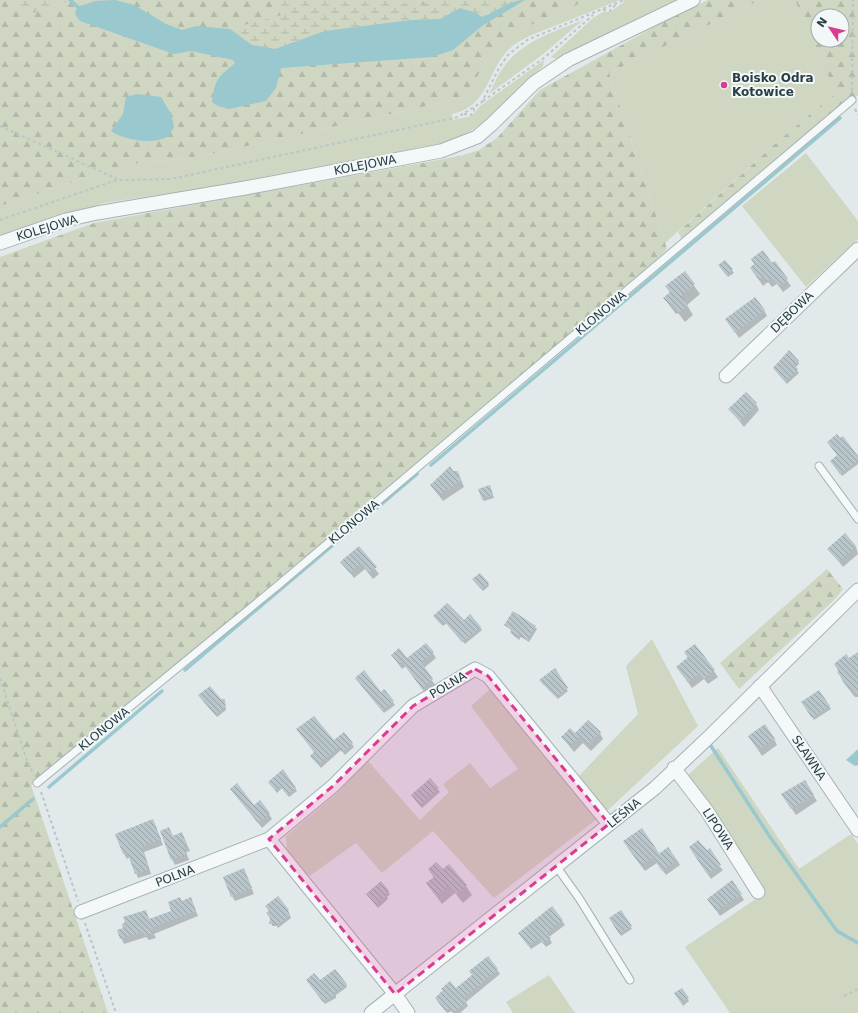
<svg xmlns="http://www.w3.org/2000/svg" width="858" height="1013" font-family="'DejaVu Sans',sans-serif">
	<style>
		.green { fill: #cfd6c2 }
		.forest { fill: url(#forest-firs); fill-rule: evenodd }
		.wetland { fill: url(#wetland-marsh) }
		.water { fill: #99c8ce }
		.shadow { fill: #0003 }
		.lines { fill: none; stroke-linecap: round; stroke-linejoin: round }
		.stream { stroke: #99c8ce; stroke-width: 3.5 }
		.building { fill: url(#building-back-hatch) }
		.lane-casing { stroke: #a6b2b6; stroke-width: 9 }
		.street-casing { stroke: #a6b2b6; stroke-width: 15 }
		.path { stroke: #bcc4c7; stroke-width: 2; stroke-dasharray: 3 3; stroke-linecap: butt }
		.lane { stroke: #f5f8f9; stroke-width: 7 }
		.street { stroke: #f5f8f9; stroke-width: 13 }
		.marked { fill: #db3c92; fill-opacity: 0.2; stroke: #db3c92; stroke-width: 3; stroke-dasharray: 8 5; stroke-linejoin: round }
		.poi-dot { fill: #db3c92; stroke: #f2f7f8; stroke-width: 1.5 }
		.labels { text-anchor: middle; stroke-width: 4; stroke-linejoin: round; paint-order: stroke }
		.poi-label { font-size: 12px; font-weight: bold; fill: #283e45; stroke: #f2f7f8; text-anchor: start }
		.street-label { font-size: 12px; fill: #283e45; stroke: #f2f7f8 }
	</style>
	<defs>
		<pattern id="forest-firs" width="22" height="20" patternUnits="userSpaceOnUse"><rect width="22" height="20" fill="#cfd6c2"/><path d="M5 1l3.5 6h-7zM16 11l3.5 6h-7z" fill="#b2b9a8"/></pattern>
		<pattern id="wetland-marsh" width="20" height="14" patternUnits="userSpaceOnUse"><rect width="20" height="14" fill="#cfd6c2"/><path d="M1 5h8M5 5V1M11 12h8M15 12V8" fill="none" stroke="#b2b9a8"/></pattern>
		<pattern id="building-back-hatch" width="6" height="6" patternUnits="userSpaceOnUse"><rect width="6" height="6" fill="#b8c5ca"/><path d="M-1 5l2 2M0 0l6 6M5-1l2 2" fill="none" stroke="#96a1a6"/></pattern>
	</defs>
	<rect width="100%" height="100%" fill="#e1e9eb"/>
	<path class="green" d="M588 0H620C599 8 578 17 557 25 541 32 521 37 508 50 486 73 489 106 452 114L453 120 472 116 480 106 544 60 543 66C513 94 485 129 446 143L199 189 104 203 0 238V206L124 165 202 156 466 97 494 46 517 31Z
		M623 0H676L557 59 551 57 593 18 603 12H610L624 2Z
		M760 0H795L837 93 776 143 665 243 609 73Z
		M583 20 542 55 489 94C494 84 499 72 506 64 525 40 556 31 583 20Z
		M806 153 858 221V239L806 287 742 206Z
		M652 639 698 726 607 811 576 779 638 714 626 666Z
		M491 688 597 819 494 898 433 831 382 873 356 843 308 877 287 851 286 836 337 793 368 761 420 820 449 792 443 784 470 763 490 788 518 769 471 706Z
		M718 748 799 869 851 834 858 844V1013H730L685 947 763 894 688 775Z
		M549 975 575 1013H513L506 1002Z"/>
	<path class="forest" d="M0 0H588L517 31 494 46 466 97 202 156 124 165 0 206Z
		M708 0H760L609 73 667 249 647 269 617 292 482 410 31 785 108 1013H0V257L94 223 460 156 479 150 497 138 540 90 665 21Z
		M795 0H858V95L683 241 678 232 776 143 836 93ZM818 16H842V40H818Z
		M827 569 843 589 836 598 739 689 720 663Z"/>
	<path class="wetland" d="M5 0H71L35 13Z
		M271 0H341L343 2 400 0 414 8 432 0H514L496 12 481 17 476 13 460 8 440 19 411 20 325 31 275 49 252 45 230 29 281 15Z"/>
	<path class="water" d="M115 0 134 5 166 24 182 30 196 26 230 29 252 45 275 49 325 31 411 20 440 19 460 8 476 13 482 17C497 12 509 0 525 0L482 26 453 50 432 57 281 68 276 88 266 101 229 109 218 106 212 102C215 78 218 78 235 63L233 60 191 51 174 54 80 21 75 14 77 7 95 1Z
		M137 94 161 97 171 114 174 126C173 129 171 133 169 135 158 146 122 140 111 131L123 114 126 97Z
		M858 749V765L855 766 846 760Z"/>
	<path class="shadow" d="M725 261 734 273 728 277 721 268Z
		M774 262 791 286 783 292 777 284 772 287 768 282 763 286 751 268Z
		M684 272 700 294 687 305 693 315 685 322 678 313 676 314 664 298 670 293 667 286Z
		M764 310 767 316 739 338 726 319Z
		M798 361 799 364 795 368 799 373 787 384 774 369Z
		M756 404 759 410 744 427 730 409Z
		M838 456 858 458V464L842 476 833 464Z
		M453 472H458L464 487 443 501 431 485Z
		M491 489 494 498 484 501 482 499Z
		M845 535 856 547 858 554 843 567 829 549Z
		M359 548 379 574 373 579 365 569 354 578 342 562Z
		M475 582 488 583 489 586 483 591Z
		M436 619 464 622 480 627 482 630 465 644 447 623 443 626Z
		M505 625 535 627 537 629 529 642 521 637 519 640 513 635 512 631Z
		M695 645 718 677 708 684 704 679 692 688 677 667 688 658 685 653Z
		M433 653 436 658 424 668 435 685 425 693 406 666 402 669 392 655 406 660Z
		M858 653V697H855L843 682 835 664 849 660Z
		M554 669 568 691 558 699 542 683Z
		M358 680 381 693 384 691 395 705 384 713Z
		M819 691 831 709 814 720 802 702Z
		M201 698 225 700 226 710 217 717Z
		M600 733 603 739 591 751 583 743 574 752 562 737 575 734Z
		M774 739 777 745 762 756 753 742Z
		M334 741 352 744 354 747 345 755 341 750 321 768 314 759Z
		M430 780 440 792 422 808 412 796Z
		M270 784 295 788 297 791 289 797 282 788 277 793Z
		M813 795 817 801 796 815 786 800Z
		M249 811 269 814 272 819 262 828Z
		M155 825 163 845 144 852 151 874 138 878 130 857 127 859 124 854 116 835Z
		M641 829 659 855 677 860 680 865 666 875 657 863 645 871 627 847Z
		M182 833 190 851 186 852 189 860 175 865 172 859 173 836Z
		M706 852 723 870 711 879 693 853Z
		M449 865 466 886 472 895 463 903 455 893 442 904 427 884 434 878 429 870 443 871Z
		M246 875 254 894 235 901 232 896Z
		M381 883 390 894 387 897 388 899 378 908 367 894Z
		M741 895 744 900 720 916 712 904Z
		M191 899 198 916 154 934 156 938 149 940 146 937 124 944 118 931 124 929 145 911 150 920 173 911 182 902Z
		M552 907 565 925 549 937 552 943 546 947 542 942 531 949 522 937Z
		M270 911H288L291 918 278 928 277 926H272Z
		M621 911 632 929 621 936 610 918Z
		M488 957 500 974 466 1002 468 1006 460 1013H453L452 1011 447 1013 439 1002 473 976Z
		M320 981 346 984 347 987 336 995V998L325 1004 309 983Z
		M682 990 689 1001 683 1006 676 994Z"/>
	<g class="lines">
		<path class="stream" d="M70 0 79 8
			M431 465 840 118
			M185 670 417 474
			M711 746 770 837 837 931 858 943
			M49 787 162 691
			M0 827 33 799"/>
	</g>
	<path class="building" d="M763 250 772 263 775 261 788 279 779 286 772 278 767 282 764 276 759 280 750 268 754 264 751 259Z
		M725 260 733 269 726 275 718 265Z
		M685 271 695 284 681 296 688 305 679 313 672 304 670 305 663 298 670 292 665 286Z
		M755 297 765 310 735 333 725 319Z
		M789 350 799 361 794 365 798 369 785 382 773 368Z
		M746 392 757 403 740 421 728 409Z
		M837 434 840 438 843 436 858 456V460L840 474 830 461 837 455 827 442Z
		M450 466 453 471H458V476L461 480 449 490 448 488 439 496 430 485Z
		M490 485 493 495 482 499 478 489Z
		M845 533 856 546 839 562 827 549Z
		M359 546 377 567 369 573 361 563 350 573 340 562Z
		M480 573 489 583 481 589 472 579Z
		M447 603 464 620 470 614 481 627 462 642 444 621 441 624 433 616Z
		M513 611 536 626 527 640 519 635 517 637 510 633 512 630 504 625Z
		M426 643 434 652 421 662 433 679 422 689 402 662 399 664 391 655 399 648 407 658Z
		M695 644 715 670 704 679 700 673 688 682 676 667 688 657 684 652Z
		M858 652V696L851 687 849 688 837 672 839 671 834 664 846 654 849 658Z
		M555 668 568 688 556 697 539 680Z
		M364 670 381 692 384 689 394 701 382 711 355 678Z
		M210 686 221 699H225V707L215 715 198 695Z
		M819 690 830 706 812 718 801 702Z
		M314 716 334 740 344 732 353 743 342 752 339 747 318 765 310 756 314 752 296 729Z
		M588 720 601 732 587 745 579 737 570 746 561 737 570 728 575 733Z
		M765 724 775 739 758 750 748 736Z
		M283 769 296 788 287 795 280 786 275 790 268 782Z
		M430 778 439 788 420 805 411 795Z
		M805 780 814 795 791 809 781 794Z
		M237 783 254 805 260 800 270 813 258 823 230 789Z
		M153 819 161 839 142 847 149 869 135 874 127 852 123 854 115 834Z
		M169 827 173 836 182 832 187 845 184 847 187 854 171 860 160 831Z
		M642 828 659 853 641 866 623 841Z
		M698 840 707 850 710 848 721 865 707 874 689 847Z
		M668 847 677 860 662 871 653 858Z
		M436 862 443 869 449 864 467 885 457 894 449 885 436 896 426 883 434 877 428 869Z
		M244 868 252 888 231 897 223 877Z
		M732 880 742 894 716 911 707 899Z
		M381 881 389 891 386 894 387 896 376 905 366 894Z
		M278 896 289 910 288 911 290 915 276 926 274 923 269 924 270 918 266 913 269 911 265 906Z
		M180 897 182 901 191 897 196 911 152 928 153 933 145 936 143 932 120 939 117 930 123 928 122 924 125 922 123 917 146 910 149 919 171 911 168 902Z
		M552 906 563 920 547 933 551 938 543 944 539 938 528 946 518 933Z
		M621 910 632 926 619 934 609 918Z
		M488 956 498 969 464 998 467 1001 453 1013 449 1008 445 1011 435 998 443 990 441 989 450 981 456 988 472 975 469 971Z
		M335 969 347 984 335 992 334 995 323 1002 306 980 314 973 320 980Z
		M682 988 689 998 681 1003 674 993Z"/>
	<g class="lines">
		<defs>
			<path id="lane" d="M819 466 858 519
				M37 783 276 587 852 100
				M556 866 579 898 630 980"/>
			<path id="street" d="M0 243 66 220 97 213 245 188 441 151 477 137 492 124 534 83 568 60 693 0
				M726 376 858 249
				M760 686 858 830
				M674 768 707 811 758 892
				M269 839 333 786 413 706 475 669 488 676 609 824
				M81 912 269 839 395 994 408 1013
				M371 1013 655 788 709 737 858 590"/>
		</defs>
		<use href="#lane" class="lane-casing"/>
		<use href="#street" class="street-casing"/>
		<path class="path" d="M603 10 610 11 617 3
			M852 91 853 0
			M483 101 544 58 593 15
			M855 109 858 115
			M464 114 471 115 474 112V107
			M0 126 117 179
			M0 220 117 180 171 179 458 117 482 102 499 68 508 55 527 40 624 0
			M0 678 26 758 34 775
			M41 792 78 901
			M85 923 116 1013
			M844 996 858 989"/>
		<use href="#lane" class="lane"/>
		<use href="#street" class="street"/>
	</g>
	<path class="marked" d="M475 669 488 676 609 824 395 994 269 839 333 786 413 706Z"/>
	<circle class="poi-dot" cx="724" cy="85" r="4"/>
	<g class="labels">
		<g class="poi-label">
			<text x="732" y="82">Boisko Odra<tspan x="732" dy="14">Kotowice</tspan></text>
		</g>
		<g class="street-label">
			<text transform="translate(365 165) rotate(-11)" y="4">KOLEJOWA</text>
			<text transform="translate(47 228) rotate(-17)" y="4">KOLEJOWA</text>
			<text transform="translate(792 312) rotate(-44)" y="4">DĘBOWA</text>
			<text transform="translate(601 313) rotate(-40)" y="4">KLONOWA</text>
			<text transform="translate(354 522) rotate(-40)" y="4">KLONOWA</text>
			<text transform="translate(448 685) rotate(-31)" y="4">POLNA</text>
			<text transform="translate(104 729) rotate(-39)" y="4">KLONOWA</text>
			<text transform="translate(809 758) rotate(56)" y="4">SŁAWNA</text>
			<text transform="translate(624 813) rotate(-39)" y="4">LEŚNA</text>
			<text transform="translate(718 829) rotate(57)" y="4">LIPOWA</text>
			<text transform="translate(175 876) rotate(-21)" y="4">POLNA</text>
		</g>
	</g>
	<g transform="translate(830 28) rotate(305)"><circle r="19" fill="#f2f7f8" stroke="#a1adb0"/>
	<path d="M0-3L7 15L0 10L-7 15Z" fill="#db3c92"/>
	<text y="-6" font-size="11" font-weight="bold" text-anchor="middle" fill="#283e45">N</text>
	</g>
</svg>
